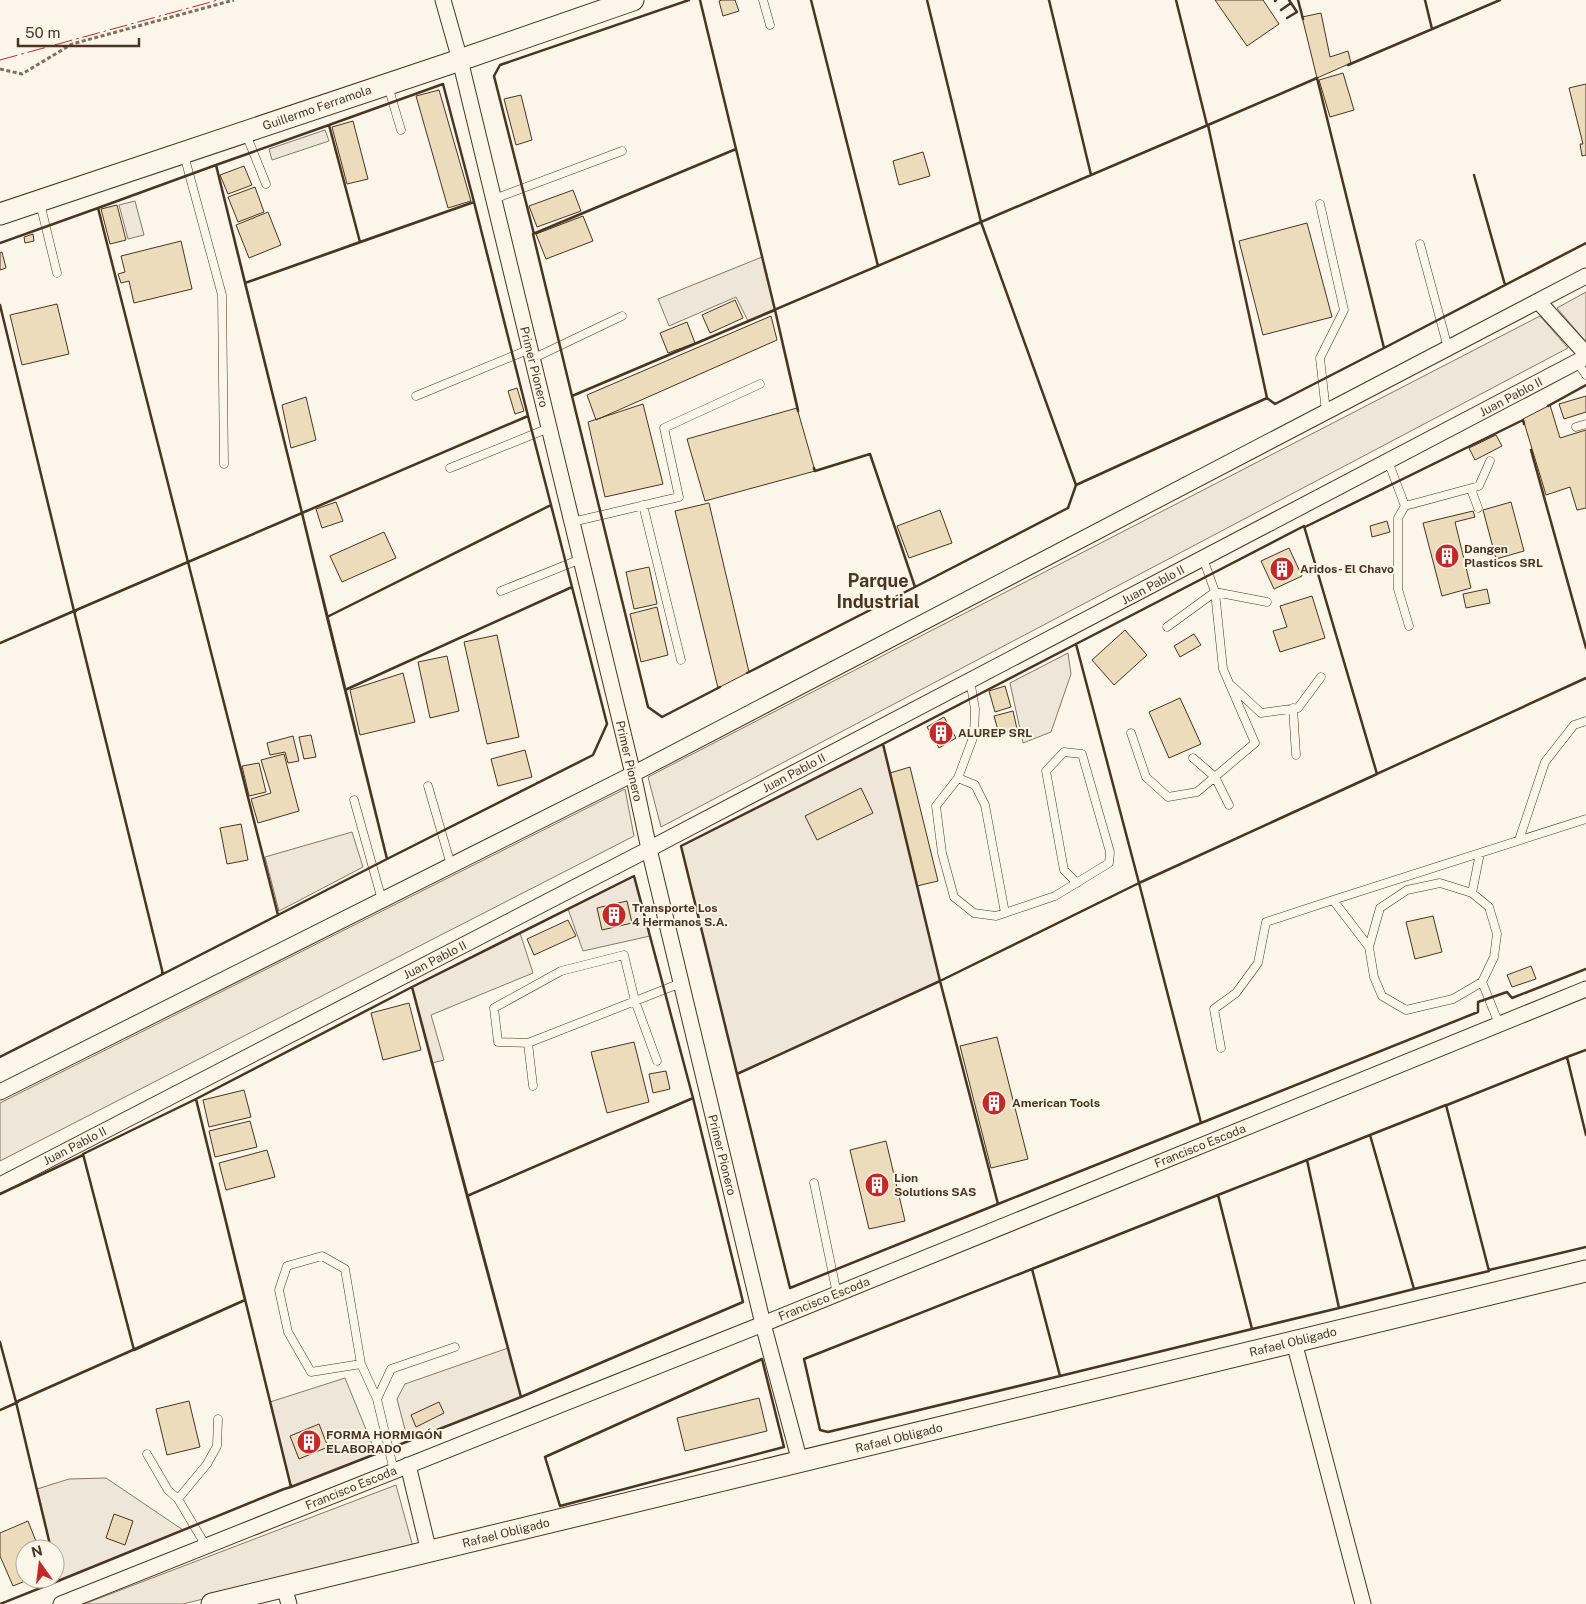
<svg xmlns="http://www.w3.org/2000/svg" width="1586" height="1604" font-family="'Public Sans',sans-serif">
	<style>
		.green { fill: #ede6d9; stroke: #887966 }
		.parking { fill: #ede7d9; stroke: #887966 }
		.building { fill: #ecdcbc; stroke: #4a3520 }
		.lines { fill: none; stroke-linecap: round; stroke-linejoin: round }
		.lane-casing { stroke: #4a3520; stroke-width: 9 }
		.street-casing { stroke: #4a3520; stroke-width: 17 }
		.secondary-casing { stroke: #4a3520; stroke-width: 23 }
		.path { stroke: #7f6f5c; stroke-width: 3; stroke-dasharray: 4 2.5; stroke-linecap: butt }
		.lane { stroke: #fbf6e9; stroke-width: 8 }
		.street { stroke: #fbf6e9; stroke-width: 15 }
		.secondary { stroke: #fbf6e9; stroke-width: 21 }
		.wall { stroke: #4a3520; stroke-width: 2.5 }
		.power { stroke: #c62828; stroke-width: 1; stroke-dasharray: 18 4 2.5 4; stroke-linecap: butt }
		.labels { text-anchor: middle; stroke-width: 4; stroke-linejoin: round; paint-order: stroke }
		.street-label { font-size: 12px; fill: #4a3520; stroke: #fbf6e9 }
		.poi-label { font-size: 12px; font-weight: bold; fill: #4a3520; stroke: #fbf6e9; text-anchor: start }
		.district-label { font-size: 18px; font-weight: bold; fill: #4a3520; stroke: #fbf6e9 }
	</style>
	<rect width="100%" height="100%" fill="#fbf6e9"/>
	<path class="green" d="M762 257 775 310 748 321 736 297 669 326 658 299Z
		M1586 292V342L1557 308Z
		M1540 316 1568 348 661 827 648 777Z
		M1068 653 1071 674 1051 732 1023 743 1010 683Z
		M883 744 940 981 737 1074 681 846Z
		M625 789 634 836 0 1161V1103Z
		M352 832 363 867 279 911 265 857Z
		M634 876 650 936 583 951 568 909Z
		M520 933 533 973 431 1015 444 1060 432 1063 412 987Z
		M508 1348 521 1397 408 1441 397 1399 405 1384Z
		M345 1378 376 1454 291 1487 270 1402Z
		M106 1478 183 1530 58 1581 55 1567V1549H51L37 1489 69 1479Z
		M396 1485 413 1547 183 1604H84Z"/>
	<path class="parking" d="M325 130 329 141 272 160 269 149Z
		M135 201 144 235 128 239 119 205Z"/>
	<path class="building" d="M722 0H735L739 11 723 16 719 1Z
		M1215 0H1263L1279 24 1247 46Z
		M1321 13 1330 57 1348 51 1351 63 1317 78 1302 17Z
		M1343 73 1354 110 1330 117 1319 80Z
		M1586 84V155L1582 156 1580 144H1583L1569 88Z
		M439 90 471 201 448 208 416 96Z
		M521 95 532 140 516 145 504 99Z
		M353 121 368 179 347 184 332 127Z
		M923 152 930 176 899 185 893 161Z
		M244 166 252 185 228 194 220 175Z
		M255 187 264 212 238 222 228 197Z
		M573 190 581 211 537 227 529 206Z
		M117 205 126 240 110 244 101 209Z
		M268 212 281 245 249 258 236 225Z
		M583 216 593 241 546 259 536 234Z
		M1307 223 1332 317 1263 335 1239 241Z
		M33 234 34 241 25 243 24 237Z
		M181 241 192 289 134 303 129 281 121 283 118 274 125 272 121 256Z
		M2 252 6 268 0 270V253Z
		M735 300 743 318 710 333 702 315Z
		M57 304 69 354 22 365 10 315Z
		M771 316 777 340 596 420 587 395Z
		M687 322 695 343 668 353 660 333Z
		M517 388 524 411 515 414 508 391Z
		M1586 396V412L1564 419 1559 404Z
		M306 397 316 440 291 448 282 405Z
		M643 404 663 484 605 497 588 422Z
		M1550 405 1560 438 1586 430V508L1577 510 1570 487 1546 495 1523 419Z
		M797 408 815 471 705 501 687 439Z
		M1496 435 1502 446 1475 460 1469 448Z
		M336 502 343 521 322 528 316 509Z
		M1511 502 1524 551 1496 559 1483 510Z
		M709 503 749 672 718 688 675 511Z
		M940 510 952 543 909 558 897 526Z
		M1473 511 1475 517 1455 522 1471 588 1442 596 1423 523Z
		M1387 521 1390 532 1372 537 1370 526Z
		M384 532 396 558 342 582 330 556Z
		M1289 548 1302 576 1274 589 1261 561Z
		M649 567 657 604 634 609 626 572Z
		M1487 589 1490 603 1466 608 1463 594Z
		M1312 596 1325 638 1280 652 1273 631 1287 627 1280 606Z
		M657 607 668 655 641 662 630 614Z
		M1125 630 1147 655 1114 685 1092 660Z
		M1194 634 1201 645 1180 657 1174 646Z
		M497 635 519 737 487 744 464 642Z
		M447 656 459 711 430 718 418 662Z
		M403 673 415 722 360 735 350 690Z
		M1005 686 1011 707 995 712 989 691Z
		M1180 698 1201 744 1169 758 1149 712Z
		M1013 711 1017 729 999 734 994 716Z
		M944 717 956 738 939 748 927 727Z
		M311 735 316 757 304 759 299 737Z
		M293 736 299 761 288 763 285 752 270 755 267 743Z
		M525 750 532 777 498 786 491 759Z
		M284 754 299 811 258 823 251 799 271 793 261 760Z
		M259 763 266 792 249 796 242 766Z
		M910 767 938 881 917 886 890 773Z
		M861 788 873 813 817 840 805 816Z
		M241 824 248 860 227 864 220 828Z
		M627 901 632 923 602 930 597 908Z
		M1433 916 1442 952 1415 959 1406 922Z
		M568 920 576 936 534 955 527 939Z
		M1531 966 1536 979 1512 987 1507 975Z
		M409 1003 421 1050 383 1060 371 1013Z
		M997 1037 1028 1159 991 1168 960 1046Z
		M634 1042 649 1102 607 1113 591 1052Z
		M666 1071 670 1089 653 1093 649 1074Z
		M244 1090 251 1117 209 1127 203 1100Z
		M250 1121 257 1147 215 1157 209 1131Z
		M886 1141 905 1221 869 1229 850 1150Z
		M267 1150 275 1177 226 1190 219 1163Z
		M759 1398 767 1431 685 1451 677 1418Z
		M189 1401 200 1447 167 1455 156 1409Z
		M439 1402 444 1413 416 1427 411 1415Z
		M319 1424 328 1447 299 1459 290 1436Z
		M114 1514 133 1521 125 1545 106 1538Z
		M28 1521 39 1549H25V1579H30L13 1586 0 1556V1533Z"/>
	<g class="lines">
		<defs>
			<path id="lane" d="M763 0 770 25
				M388 86 401 130
				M246 134 266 184
				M184 155 222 295 224 464
				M494 199 622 151
				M40 203 57 273
				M1320 204 1344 310 1320 358 1326 412
				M1420 244 1448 348
				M532 359 622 316
				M1577 362 1586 375
				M416 396 530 349
				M1576 427 1586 424
				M1388 461 1405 506 1479 486 1490 461
				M450 468 549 428
				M1471 489 1478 508
				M643 505 681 660
				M1405 506 1398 518V589L1409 626
				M572 522 679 497 664 428 760 384
				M501 591 581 559
				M1167 627 1215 592 1203 558
				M970 680 975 709 974 735 958 778 936 806 942 853 954 897 974 913 996 916 1055 896 1109 863 1110 852 1082 754 1064 752 1046 771 1064 870 1077 883
				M1232 686 1261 713 1298 708 1321 677
				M1293 708 1296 755
				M1131 733 1146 777 1168 797 1197 792 1255 743 1223 669 1215 592 1267 602
				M1193 758 1215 777 1229 805
				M958 778 975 785 985 805 1005 913
				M428 786 451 865
				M354 800 382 900
				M1519 840 1545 762 1574 725 1586 721
				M1472 893 1480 853
				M1333 900 1586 819
				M1482 982 1453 999 1406 1010 1382 996 1374 977 1369 947 1380 908 1407 890 1440 883 1472 893 1489 907 1497 934 1494 957 1482 982 1499 1024
				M528 1043 681 983
				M1221 1048 1214 1009 1236 993 1258 963 1266 922 1333 900 1369 947
				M533 1086 528 1043 498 1042 494 1008 561 971 624 955 635 1001 657 1061
				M814 1183 837 1294
				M361 1364 345 1269 322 1256 287 1266 279 1290 288 1332 311 1372 361 1364 377 1399 394 1471
				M377 1399 391 1369 455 1347
				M147 1454 168 1490 178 1499
				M206 1546 178 1499 207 1464 217 1446 218 1419"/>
			<path id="street" d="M443 0 460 60 633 774 649 849 763 1324 800 1462
				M1538 301 1586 354
				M0 1092 633 774 1586 276
				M0 1185 649 849 1586 357
				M1294 1342 1363 1604
				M408 1465 429 1552
				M284 1587 289 1604
				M61 1604 763 1324 1586 989"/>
			<path id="secondary" d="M0 214 460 60 633 0
				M212 1604 1586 1271"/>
		</defs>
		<use href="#lane" class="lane-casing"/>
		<use href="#street" class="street-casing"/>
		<use href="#secondary" class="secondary-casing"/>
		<path class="path" d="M0 69 22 74 72 44 234 0"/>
		<use href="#lane" class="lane"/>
		<use href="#street" class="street"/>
		<use href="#secondary" class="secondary"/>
		<path class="wall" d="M700 0 736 149 735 150
			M811 0 878 266
			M927 0 981 222 980 223
			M1049 0 1091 175
			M1176 0 1207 125
			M1298 0 1303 19
			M1425 0 1432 29
			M1275 1 1276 0
			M1281 10 1291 3
			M1287 18 1297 12 1289 0
			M1348 65 1500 0
			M1317 78 1384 348 1275 404 1267 398 1208 125Z
			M443 84 474 202 360 242 329 125Z
			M329 125 360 242 245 283 216 165Z
			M1208 125 1267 398 1076 485 981 222Z
			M736 149 775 310 572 396 533 234Z
			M216 165 302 513 188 562 98 208Z
			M1474 175 1505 285
			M474 202 528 416 302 513 245 283Z
			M534 234 494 76 500 65 689 0
			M0 243 98 208
			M0 305 74 611H76
			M775 310 798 410
			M775 310 798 411
			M1384 348 1586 243
			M1548 406 1586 385
			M528 416 551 505 327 617 302 513Z
			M1531 450 1586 648
			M551 505 572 587 345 690 327 617Z
			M302 513 387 859 278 915 188 562Z
			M1304 526 1377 774 1139 883 1076 644Z
			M1305 527 1523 420 1524 424
			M188 562 278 915 163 974 74 611Z
			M572 587 607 724 593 755 387 859 345 690Z
			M0 643 74 611 75 613
			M1076 644 1139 883 940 981 883 744Z
			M747 673 915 587 870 454 815 471 814 468
			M1586 678 1139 883 1201 1123 1478 1012V1002L1507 992 1512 998 1586 969
			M720 687 662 717 648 707 572 396 981 222 1076 485 1068 508 915 587 870 454 815 471 814 469
			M883 744 940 981 737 1074 681 846Z
			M634 876 693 1098 467 1196 412 987Z
			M1139 883 1201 1123 998 1204 940 981Z
			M940 981 998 1204 790 1288 737 1074Z
			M412 987 521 1397 291 1487 196 1099Z
			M0 1057 163 974 162 973
			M1567 1059V1057L1586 1050
			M693 1098 743 1302 521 1397 467 1196Z
			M196 1099 245 1300 134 1350 83 1154Z
			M1446 1105 1489 1271 1414 1289 1370 1135Z
			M1447 1105 1567 1057 1586 1135
			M1370 1135 1414 1289 1339 1308 1307 1160Z
			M1307 1160 1339 1308 1252 1329 1218 1195Z
			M0 1194 83 1155
			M1218 1195 1252 1329 1060 1376 1032 1269Z
			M1032 1269 1060 1376 828 1432 820 1430 804 1359Z
			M1489 1270 1586 1247
			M0 1342 16 1402H18
			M762 1359 784 1447 560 1506 545 1457Z
			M0 1410 16 1403
			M51 1549 16 1402 245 1300
			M55 1567 58 1581 284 1489 291 1487V1485
			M0 1604 58 1581V1579"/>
		<path class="power" d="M0 60 218 0"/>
	</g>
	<defs>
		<symbol id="building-disc" viewBox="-11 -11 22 22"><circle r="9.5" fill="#c62828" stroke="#fbf6e9"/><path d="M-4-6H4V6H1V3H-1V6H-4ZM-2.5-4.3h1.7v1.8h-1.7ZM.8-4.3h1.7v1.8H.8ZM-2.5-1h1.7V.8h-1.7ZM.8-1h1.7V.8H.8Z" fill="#fff"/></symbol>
	</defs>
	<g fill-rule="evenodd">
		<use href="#building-disc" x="1433" y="542" width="28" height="28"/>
		<use href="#building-disc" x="1268" y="555" width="28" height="28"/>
		<use href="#building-disc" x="927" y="719" width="28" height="28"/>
		<use href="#building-disc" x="600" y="901" width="28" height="28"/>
		<use href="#building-disc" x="980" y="1089" width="28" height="28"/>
		<use href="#building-disc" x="863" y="1171" width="28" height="28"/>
		<use href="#building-disc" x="295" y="1428" width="28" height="28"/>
	</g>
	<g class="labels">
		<g class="street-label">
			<text transform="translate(317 108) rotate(-19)" y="4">Guillermo Ferramola</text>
			<text transform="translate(534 367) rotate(76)" y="4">Primer Pionero</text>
			<text transform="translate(1511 397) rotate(-28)" y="4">Juan Pablo II</text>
			<text transform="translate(1153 585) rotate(-28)" y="4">Juan Pablo II</text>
			<text transform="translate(629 761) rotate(77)" y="4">Primer Pionero</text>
			<text transform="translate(794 773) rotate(-28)" y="4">Juan Pablo II</text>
			<text transform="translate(435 960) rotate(-27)" y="4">Juan Pablo II</text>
			<text transform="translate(75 1146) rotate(-27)" y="4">Juan Pablo II</text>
			<text transform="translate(1200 1146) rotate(-22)" y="4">Francisco Escoda</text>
			<text transform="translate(722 1155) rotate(76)" y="4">Primer Pionero</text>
			<text transform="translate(824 1299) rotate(-22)" y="4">Francisco Escoda</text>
			<text transform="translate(1293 1342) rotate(-14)" y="4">Rafael Obligado</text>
			<text transform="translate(899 1438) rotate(-14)" y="4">Rafael Obligado</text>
			<text transform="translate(351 1488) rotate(-22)" y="4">Francisco Escoda</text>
			<text transform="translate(506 1533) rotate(-14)" y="4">Rafael Obligado</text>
		</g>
		<g class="poi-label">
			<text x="1464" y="553">Dangen<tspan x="1464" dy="14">Plasticos SRL</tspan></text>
			<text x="1300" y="573">Aridos- El Chavo</text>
			<text x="958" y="737">ALUREP SRL</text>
			<text x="632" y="912">Transporte Los<tspan x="632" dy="14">4 Hermanos S.A.</tspan></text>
			<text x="1012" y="1107">American Tools</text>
			<text x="894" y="1182">Lion<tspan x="894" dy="14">Solutions SAS</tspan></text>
			<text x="326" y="1439">FORMA HORMIGÓN<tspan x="326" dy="14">ELABORADO</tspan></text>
		</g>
		<g class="district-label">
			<text x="878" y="587">Parque<tspan x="878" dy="21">Industrial</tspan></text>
		</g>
	</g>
	<g transform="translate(40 1564) rotate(346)"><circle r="24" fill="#fbf6e9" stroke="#b4a999"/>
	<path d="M0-4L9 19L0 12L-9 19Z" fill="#c62828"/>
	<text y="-8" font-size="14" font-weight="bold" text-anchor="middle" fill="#4a3520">N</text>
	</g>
	<path d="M18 38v8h121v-8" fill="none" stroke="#4a3520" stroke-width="2.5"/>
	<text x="25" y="38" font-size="15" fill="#4a3520" stroke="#fbf6e9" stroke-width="4" paint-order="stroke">50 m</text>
</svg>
